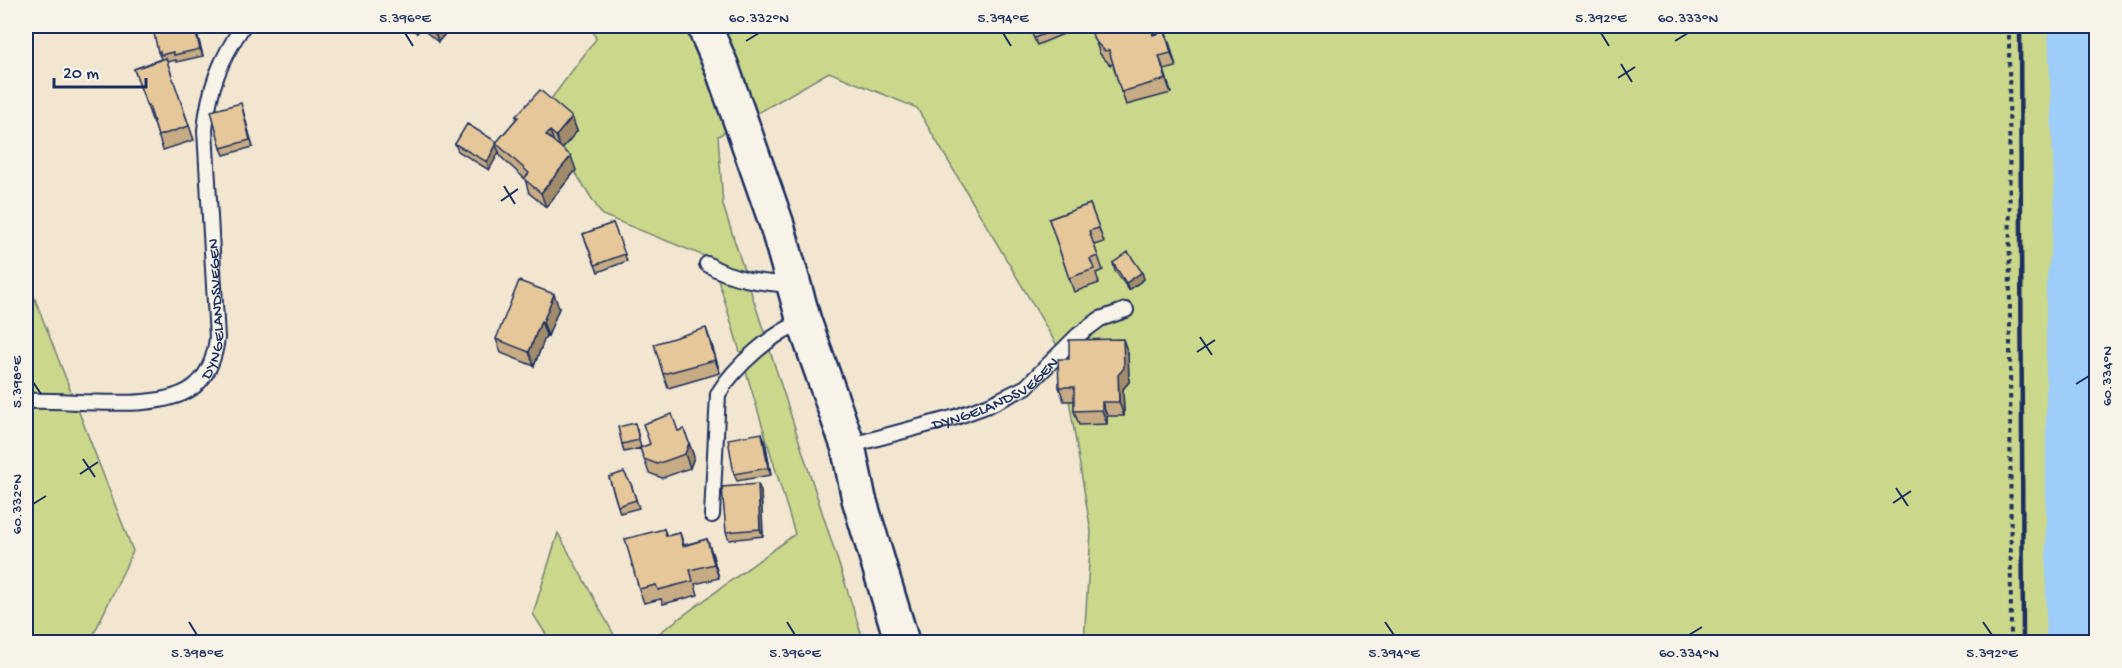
<svg xmlns="http://www.w3.org/2000/svg" width="2122" height="668" font-family="'Gochi Hand',sans-serif">
	<style>
		.green { fill: #cbd78a; stroke: #738374; stroke-width: 1.5 }
		.lines { fill: none; stroke-linecap: round; stroke-linejoin: round }
		.river { stroke: #9ecdf9; stroke-width: 54 }
		.lane-casing { stroke: #1b2f5e; stroke-width: 18 }
		.secondary-casing { stroke: #1b2f5e; stroke-width: 38 }
		.path { stroke: #1b2f5e; stroke-width: 4; stroke-dasharray: 4.5 4.5; stroke-linecap: butt }
		.lane { stroke: #f7f3e8; stroke-width: 14 }
		.secondary { stroke: #f7f3e8; stroke-width: 33 }
		.rail { stroke: #1b2f5e; stroke-width: 4.5 }
		.wall { fill: #c6ab84; stroke: #1b2f5e; stroke-width: 1.5 }
		.shaded-wall { fill: #a18b6b; stroke: #1b2f5e; stroke-width: 1.5 }
		.building { fill: #e6c799; stroke: #1b2f5e; stroke-width: 1.5 }
		.ticks { fill: none; stroke: #1b2f5e; stroke-width: 2 }
		.labels { text-anchor: middle; stroke-width: 6; stroke-linejoin: round; paint-order: stroke }
		.street-label { font-size: 16px; fill: #1b2f5e; stroke: #f7f3e8 }
		.neatline { fill: none; stroke: #1b2f5e; stroke-width: 2 }
		.ticks-label { font-size: 15px; text-anchor: middle; fill: #1b2f5e }
	</style>
	<rect width="100%" height="100%" fill="#f2e6d0"/>
	<filter id="ink" filterUnits="userSpaceOnUse"><feTurbulence type="fractalNoise" baseFrequency=".0167" numOctaves="2"/><feDisplacementMap in="SourceGraphic" scale="12" xChannelSelector="R" yChannelSelector="G"/><feConvolveMatrix kernelMatrix="1 2 1 2 8 2 1 2 1" color-interpolation-filters="sRGB"/></filter>
	<g filter="url(#ink)">
		<path class="green" d="M591 26H2096V642H1084L1091 532 1061 352 917 108 829 72 718 136 723 205 864 642H647L795 534 712 259 602 215 539 115 596 39Z
			M26 276 133 551 90 642H26Z
			M558 533 618 642H551L533 614Z"/>
		<g class="lines">
			<path class="river" d="M2073 642V288L2082 216 2075 26"/>
			<defs>
				<g id="lane">
					<path d="M707 264C732 280 764 283 793 285"/>
					<path id="s1" d="M26 401C70 398 165 415 197 384 210 372 215 355 217 338L205 130C209 88 220 60 243 26"/>
					<path id="s2" d="M848 446 956 417 989 405 1026 387 1077 336 1100 319 1126 310"/>
					<path d="M712 515 718 394C735 366 773 332 804 321"/>
				</g>
				<path id="secondary" d="M704 26 721 65 776 222 804 321 848 446 859 499 902 642"/>
			</defs>
			<use href="#lane" class="lane-casing"/>
			<use href="#secondary" class="secondary-casing"/>
			<path class="path" d="M2009 26 2011 642
				M1085 32 1086 26"/>
			<use href="#lane" class="lane"/>
			<use href="#secondary" class="secondary"/>
			<path class="rail" d="M2020 26 2023 642"/>
		</g>
		<path class="wall" d="M166 26H195L203 56 176 62V60L167 62 194 140 163 150 153 120H152L134 69 161 59 158 52Z
			M408 26H449L443 32 444 35 438 42 421 28 417 33Z
			M1029 26H1071L1073 30 1037 45Z
			M1090 26H1152L1154 34 1165 31 1176 67 1164 70 1171 93 1126 105 1113 64 1110 65 1100 54Z
			M1193 26H1213L1195 30Z
			M243 110 253 147 224 155 221 148Z
			M516 116 572 117 577 131 562 148 576 170 546 207 529 193 525 179 501 157 499 152 489 170 458 151 455 144 497 142 517 118Z
			M1090 204 1104 242 1094 245 1103 270 1096 273 1099 283 1074 292 1049 219Z
			M613 223 627 261 598 272 583 234Z
			M1113 263 1144 279 1129 290 1115 271Z
			M559 308 548 336 546 335 534 366 501 353 496 339Z
			M711 342 720 373 668 388 663 374Z
			M1128 353 1129 382 1123 389 1124 416H1107V424L1079 425 1074 411V401H1064L1059 387 1069 359Z
			M684 429 694 457 690 468 662 478 649 473 640 448H641L624 452 622 444 637 430 641 448Z
			M765 441 771 475 737 481 734 474Z
			M609 477 631 484 639 508 620 513Z
			M761 491 763 536 729 540 726 532Z
			M664 529 667 536 680 533 684 545 707 539 712 553 719 578 695 584 698 595 663 604 661 599 644 603 639 589Z"/>
		<path class="shaded-wall" d="M194 26H195L203 56 200 49Z
			M414 26H420L421 28 417 33Z
			M440 26H449L443 32 444 35 438 42 436 35Z
			M1165 31 1170 45 1176 67 1171 53Z
			M1159 56 1164 70 1171 93 1166 79Z
			M572 117 577 131 561 150 556 136Z
			M550 131 555 145 546 135Z
			M496 145 499 152 489 170 487 162Z
			M571 156 576 170 546 207 541 193Z
			M1142 272 1144 279 1129 290 1126 283Z
			M554 294 559 308 548 336 543 322Z
			M541 321 546 335 534 366 529 352Z
			M706 328 711 342 720 373 715 360Z
			M1123 339 1128 353 1129 382 1123 389 1124 416 1119 402 1118 375Z
			M1102 402 1107 416V424L1102 410Z
			M762 433 765 441 771 475 768 468Z
			M689 443 694 457 690 468 685 454Z
			M758 484 761 491 763 536 760 529Z
			M707 539 712 553 719 578 714 564Z"/>
		<path class="building" d="M166 26H194L200 49 174 55 173 52 161 55 160 51 158 52 153 29Z
			M424 26H440L442 27 436 35Z
			M1029 26H1065L1034 38Z
			M1090 26H1151L1153 35 1165 31 1171 53 1159 56 1166 79 1121 92 1109 50 1105 51 1094 40Z
			M166 58 189 126 158 136 149 105 147 106 134 69Z
			M540 90 572 117 556 136 550 131 546 135 571 156 541 193 524 179 529 173 496 143 518 117 516 116Z
			M241 103 250 140 221 148 211 111Z
			M467 124 497 142 496 143V145L487 162 455 144Z
			M1090 204 1099 228 1089 231 1098 256 1090 259 1094 269 1069 278 1049 219Z
			M613 223 625 254 595 265 583 234Z
			M1128 252 1142 272 1126 283 1113 263Z
			M519 281 554 294 543 322 541 321 529 352 496 339Z
			M706 328 715 360 663 374 654 344Z
			M1123 339 1124 368 1118 375 1119 402H1102V410L1074 411V387H1059L1058 359H1069V340Z
			M672 414 678 431 684 429 689 443 685 454 657 464 644 459 640 448 650 444 643 424Z
			M635 423 639 440 622 444 618 427Z
			M762 433 768 468 734 474 728 439Z
			M624 472 631 484 636 500 618 506 609 477Z
			M758 484 760 529 726 532 722 487Z
			M664 529 666 536 680 533 683 546 707 539 714 564 690 570 693 581 658 590 656 585 639 589 625 539Z"/>
	</g>
	<path class="ticks" d="M405 33 413 46M1003 33 1011 46M1601 33 1609 46M746 41 759 33M1675 41 1688 33M1621 64 1632 82M1618 78 1635 67M504 186 515 204M501 201 518 189M1200 337 1212 355M1197 352 1215 340M33 382 41 394M2076 384 2089 376M83 459 95 477M80 474 98 462M1896 488 1908 506M1893 503 1911 491M33 504 46 496M189 622 197 635M787 622 795 635M1385 622 1394 635M1983 622 1992 635M1689 635 1702 627"/>
	<g class="labels">
		<g class="street-label">
			<text dy="6" stroke="none"><textPath href="#s1" startOffset="255">DYNGELANDSVEGEN</textPath></text>
			<text dy="6" stroke="none"><textPath href="#s2" startOffset="158">DYNGELANDSVEGEN</textPath></text>
		</g>
	</g>
	<rect width="2122" height="668" fill="none" stroke="#f7f3e8" stroke-width="66"/>
	<path d="M54 78v9h92v-9" fill="none" stroke="#1b2f5e" stroke-width="3"/>
	<text x="63" y="78" font-size="18" fill="#1b2f5e" stroke="#f7f3e8" stroke-width="4.5" paint-order="stroke">20 m</text>
	<rect x="33" y="33" width="2056" height="602" class="neatline"/>
	<g class="ticks-label">
		<text x="405" y="22">5.396°E</text>
		<text x="759" y="22">60.332°N</text>
		<text x="1003" y="22">5.394°E</text>
		<text x="1601" y="22">5.392°E</text>
		<text x="1688" y="22">60.333°N</text>
		<text transform="translate(2106 376) rotate(-90)" y="5">60.334°N</text>
		<text transform="translate(16 382) rotate(-90)" y="5">5.398°E</text>
		<text transform="translate(16 504) rotate(-90)" y="5">60.332°N</text>
		<text x="197" y="657">5.398°E</text>
		<text x="795" y="657">5.396°E</text>
		<text x="1394" y="657">5.394°E</text>
		<text x="1689" y="657">60.334°N</text>
		<text x="1992" y="657">5.392°E</text>
	</g>
</svg>
